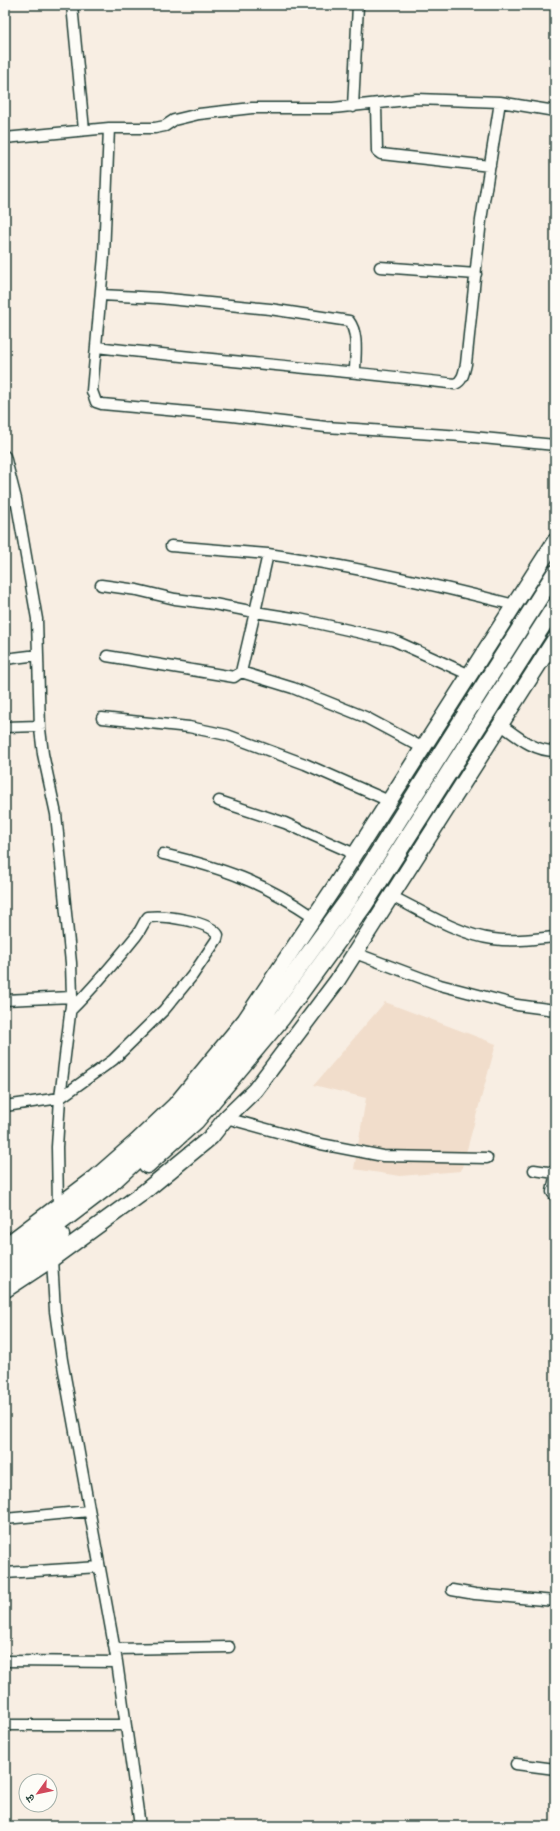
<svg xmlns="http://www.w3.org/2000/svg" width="560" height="1831" font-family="Dekko,'Playpen Sans Deva',sans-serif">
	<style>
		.built { fill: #f1ddcb }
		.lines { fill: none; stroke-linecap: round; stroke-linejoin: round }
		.minor-casing { stroke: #1f3d34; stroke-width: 13 }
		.secondary-casing { stroke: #1f3d34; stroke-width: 18 }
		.primary-casing { stroke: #1f3d34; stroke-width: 19 }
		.minor { stroke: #fdfcf7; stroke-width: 10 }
		.secondary { stroke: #fdfcf7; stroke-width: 15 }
		.primary { stroke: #fdfcf7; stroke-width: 16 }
	</style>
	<rect width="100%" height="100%" fill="#f8eee3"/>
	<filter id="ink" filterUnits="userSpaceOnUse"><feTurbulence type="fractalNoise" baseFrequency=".025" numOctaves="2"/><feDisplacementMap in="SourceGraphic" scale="8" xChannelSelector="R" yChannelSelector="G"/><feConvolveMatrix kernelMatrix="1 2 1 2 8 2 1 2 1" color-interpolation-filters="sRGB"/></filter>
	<g filter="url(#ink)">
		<path class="built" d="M385 1002 496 1044 461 1171 400 1176 354 1169 366 1098 314 1085Z"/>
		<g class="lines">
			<defs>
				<path id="minor" d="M72 5 84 130
					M376 105 377 151 381 154 490 166
					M353 107 358 5
					M109 128 104 256 92 391 96 402 102 404 232 416 326 427 462 436 555 445
					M5 138 109 128H155L165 126 174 120 199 114 252 108H333L416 99 500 102 555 111
					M380 267 476 274
					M101 295 159 298 270 309 349 321C359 334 355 356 355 372
					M97 347C216 361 336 369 455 384 463 381 464 372 466 364L481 220 500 102
					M5 456 16 499 37 619 40 729 43 754 56 814 71 963 72 997 60 1098 57 1147 58 1207
					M5 501 16 499
					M171 546 268 554
					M101 585 137 590 175 599 214 604 255 612 268 554C351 566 433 584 514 605
					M107 656 234 677 241 672 293 688 365 717 423 748
					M5 659 38 655
					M241 672 255 612 299 619 393 640 470 675
					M102 718 189 727 227 735 305 764 389 801
					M500 724C517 736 533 751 555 751
					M5 727 39 726
					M219 801 285 823 355 854
					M163 854C223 868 263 882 314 917
					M391 896C422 911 459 935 493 939 514 942 535 939 555 937
					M355 953 440 985 517 1005 555 1010
					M5 1000 72 997
					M5 1106 60 1098 113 1060 164 1010 192 976 217 939 218 935C210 921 163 915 148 917 143 923 141 930 136 936 115 962 94 987 70 1011
					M226 1118 321 1144 383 1156 487 1158
					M534 1170 555 1173
					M555 1177 552 1192 555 1196
					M52 1259 55 1311 62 1360 117 1662 140 1826
					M5 1519 89 1511
					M5 1573 99 1567
					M452 1590 475 1594 555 1601
					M115 1649 229 1647
					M5 1661 117 1662
					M5 1725H125
					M516 1764 555 1769"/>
				<path id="secondary" d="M5 1246 95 1178 136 1142 175 1105 245 1020 333 889 555 541
					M5 1290 52 1259 144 1192 211 1137 226 1118 255 1090 337 981 555 639"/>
				<path id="primary" d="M147 1165 196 1121 282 1018 365 904 555 606
					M5 1261 28 1247 107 1187 184 1116 254 1029 350 897 555 573
					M5 1275 32 1258 61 1235"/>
			</defs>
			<use href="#minor" class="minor-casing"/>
			<use href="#secondary" class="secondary-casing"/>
			<use href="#primary" class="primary-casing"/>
			<use href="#minor" class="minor"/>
			<use href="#secondary" class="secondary"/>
			<use href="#primary" class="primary"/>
		</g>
	</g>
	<rect width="560" height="1831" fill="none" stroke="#fdfcf7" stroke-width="20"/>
	<rect x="10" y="10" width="540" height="1811" fill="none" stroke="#1f3d34" stroke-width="1.5" filter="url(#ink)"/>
	<g transform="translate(38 1793) rotate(237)"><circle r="19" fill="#fdfcf7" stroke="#a4b0a9"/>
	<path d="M0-3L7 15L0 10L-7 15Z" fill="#d1495b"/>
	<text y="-6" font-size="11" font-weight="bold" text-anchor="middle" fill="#1f3d34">उ</text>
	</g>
</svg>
